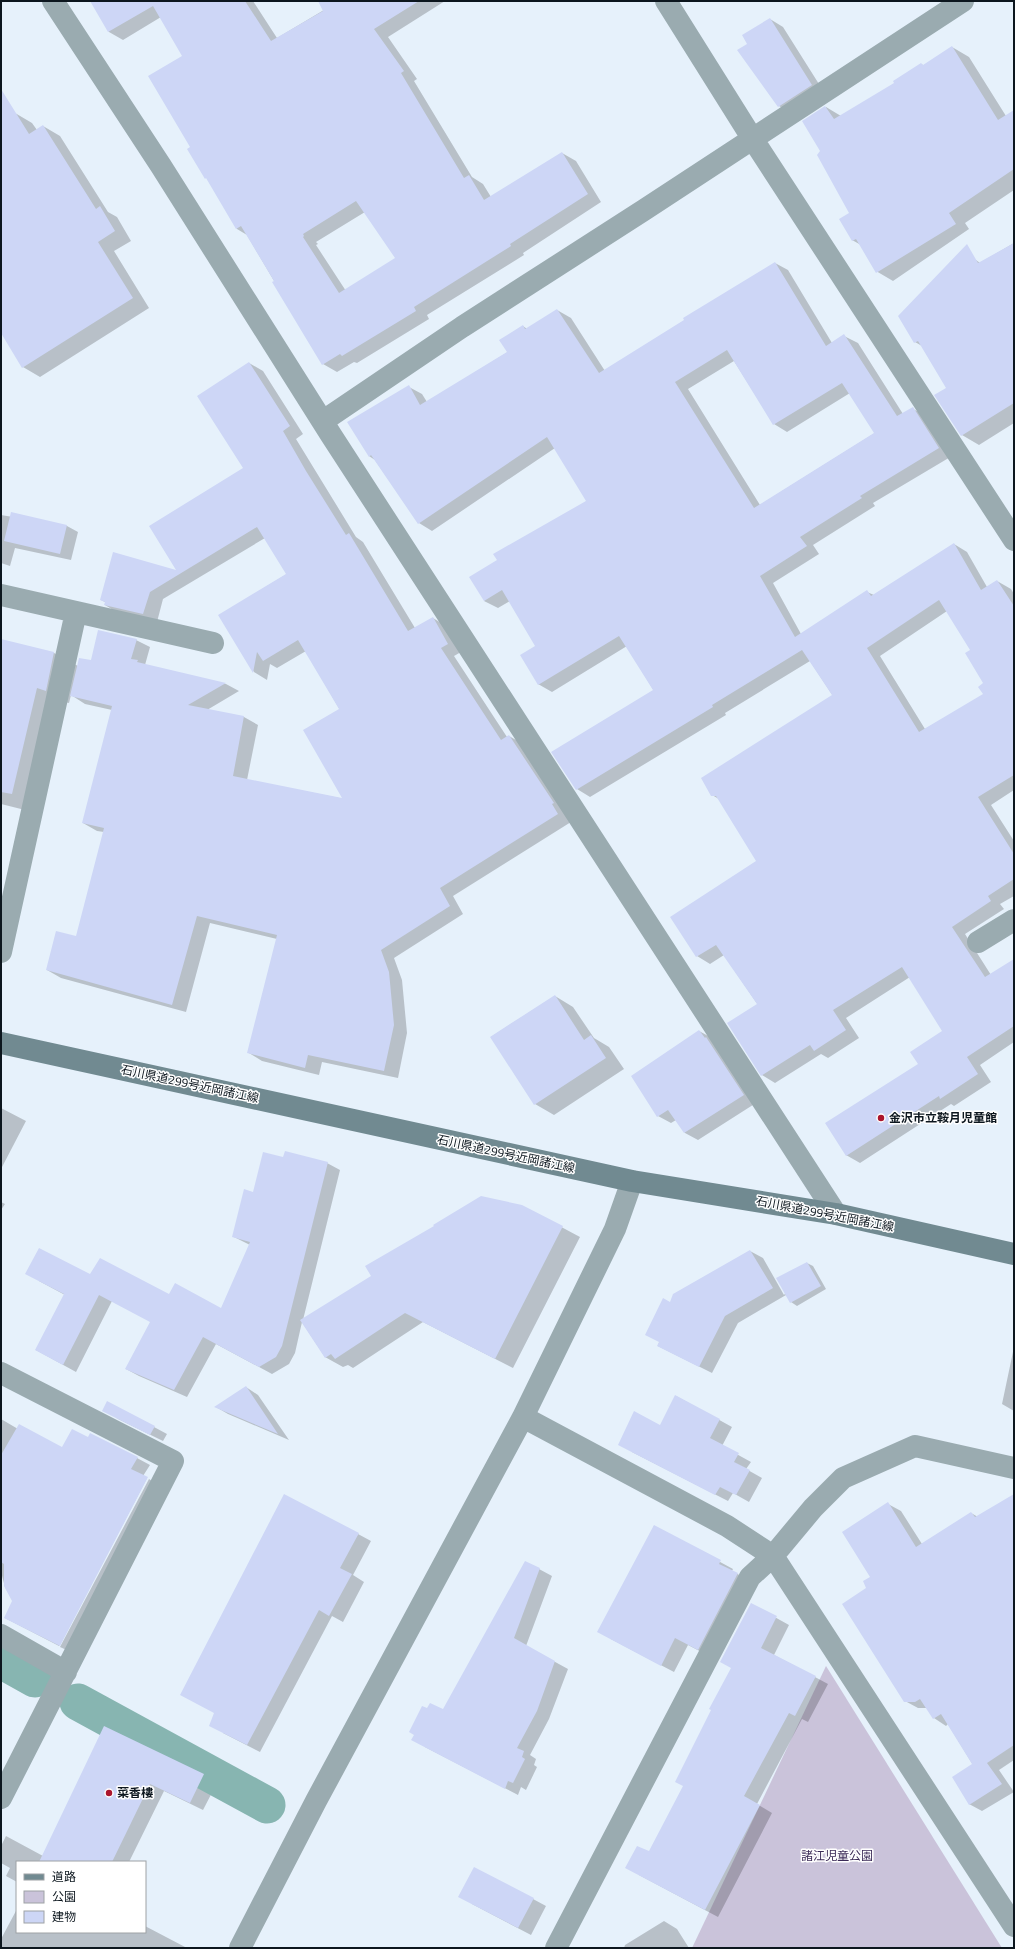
<svg xmlns="http://www.w3.org/2000/svg" width="1015" height="1949" font-family="'Titillium Web','Noto Sans JP',sans-serif">
	<style>
		.green { fill: #cac3da }
		.shadow { fill: #0003; fill-rule: evenodd }
		.lines { fill: none; stroke-linecap: round; stroke-linejoin: round }
		.canal { stroke: #87b5b1; stroke-width: 37 }
		.building { fill: #cdd6f6; fill-rule: evenodd }
		.minor { stroke: #9aabb0; stroke-width: 22 }
		.secondary { stroke: #718a91; stroke-width: 22 }
		.poi-dot { fill: #ab152d; stroke: #fff; stroke-width: 1.5 }
		.labels { text-anchor: middle; stroke-width: 3; stroke-linejoin: round; paint-order: stroke }
		.street-label { font-size: 12px; fill: #0c161e; stroke: #fff }
		.poi-label { font-size: 12px; font-weight: bold; fill: #0c161e; stroke: #fff; text-anchor: start }
		.park-label { font-size: 12px; fill: #3b2a57; stroke: #fff }
	</style>
	<rect width="100%" height="100%" fill="#e6f1fb"/>
	<path class="green" d="M826 1666 1002 1948H692Z"/>
	<path class="shadow" d="M91 1H253L277 38 339 1H445L388 37 417 79 414 81 472 177 483 184 491 197 562 153 576 161 601 202 523 253 524 255 427 315 429 319 357 363 354 362 337 372 323 364 247 235 237 229 192 148 183 56 161 17 123 40 109 32ZM365 212 397 258 346 291 316 245 318 244 316 242Z
		M770 19 783 27 824 92 792 114 779 106 748 44Z
		M952 47 969 57 1006 116 1014 113V190L965 223 969 229 893 281 876 271 861 245 852 240 851 214 821 151 826 107 841 116 896 83 921 64 925 66Z
		M1 113H15L32 123 37 130 43 126 60 136 108 212 117 217 131 241 114 251 149 308 40 377 23 367 1 332Z
		M1014 243V423L979 445 962 435 948 388 922 346 915 342 976 260 980 263Z
		M775 263 788 270 832 343 844 336 858 343 903 414 913 409 926 416 952 456 873 503 875 506 813 545 819 554 773 583 801 634 867 592 874 595 954 544 967 552 987 587 997 581 1011 589 1014 594V790L991 805 1014 841V896L1000 904 1004 909 965 934 991 975 1014 960V1042L980 1065 991 1082 954 1106 951 1104 860 1163 846 1155 944 1032 910 977 846 1018 859 1038 828 1058 821 1054 775 1083 762 1075 758 1005 724 955 710 964 697 956 758 861 719 799 712 795 833 696 810 661 725 713 726 715 590 797 577 789 654 691 627 646 552 692 538 684 537 646 510 601 498 608 484 601 498 560 587 501 555 448 432 531 419 523 375 460 369 456 409 387 422 394 427 402 508 352 523 326 527 329 557 310 571 318 605 371ZM734 361 774 424 787 432 850 393 875 433 760 505 688 389ZM947 611 972 650 985 684V695L925 729 880 656Z
		M249 363 263 371 303 434 296 439 356 537 363 542 415 628 433 618 446 626 461 652 454 656 507 737 509 736 523 744 571 822 453 896 463 914 394 958 402 980 407 1033 398 1078 322 1062 319 1075 262 1061 249 1053 277 939 210 923 186 1012 61 978 47 970 77 937 104 832 97 831 83 823 112 710 85 704 71 695 69 703 60 701 33 812 1 804V640L54 653 78 666 136 640 150 647 145 665 226 684 239 691 207 710 244 717 258 725 247 780 344 799 340 710 306 651 277 668 270 664 267 680 254 672 220 615 287 574 265 538 163 599 157 622 118 613 105 605V602L101 600 178 571 244 469Z
		M1 515 67 526 78 532 71 560 15 548 10 566 1 563Z
		M555 996 573 1007 594 1038 609 1047 624 1069 554 1115 535 1104 491 1037Z
		M699 1031 712 1038 756 1103 698 1140 685 1133 676 1120 671 1123 658 1116Z
		M1 1108 26 1121 1 1169Z
		M284 1159 327 1163 340 1170 303 1320 522 1206 580 1237 513 1368 423 1322 353 1368 348 1365 343 1367 325 1357 302 1322 295 1353 289 1364 272 1374 216 1344 187 1397 139 1376 126 1369 152 1322 112 1301 76 1372 36 1350 65 1295 39 1281 91 1276 222 1309 250 1245 234 1237 254 1193Z
		M1 1202 5 1204 1 1210Z
		M750 1251 763 1258 784 1295 807 1263 813 1266 826 1289 797 1306 791 1302 786 1295 738 1323 712 1373 658 1346 670 1303Z
		M1014 1347V1411L1002 1404Z
		M246 1387 258 1395 289 1440 228 1414 216 1407Z
		M676 1396 732 1427 722 1446 751 1462 746 1469 762 1478 749 1502 733 1493 728 1501 632 1452 661 1426Z
		M116 1418 154 1427 167 1434 163 1441Z
		M1 1419 18 1429 62 1449 88 1438 137 1458 150 1465 143 1476 147 1478 59 1646 5 1618 13 1601 5 1587 1 1572Z
		M149 1479 160 1486 73 1653 60 1647Z
		M1014 1503V1760L999 1770 1014 1792 982 1811 969 1804 973 1765 948 1724 946 1726 934 1718 927 1708H918L905 1701 867 1588 871 1577 888 1504 901 1511 922 1544 971 1513 978 1517Z
		M654 1526 733 1569 732 1571 750 1581 711 1657 688 1645 674 1672 611 1639Z
		M358 1534 371 1541 353 1575 364 1582 343 1622 332 1616 260 1752 223 1733Z
		M539 1569 552 1576 526 1646 568 1669 549 1719 530 1755 536 1759 534 1765 537 1767 526 1790 521 1787 518 1795 425 1747 443 1711Z
		M751 1604 789 1625 774 1655 828 1684 808 1722 802 1719 757 1804 772 1813 718 1917 639 1875 684 1786 732 1668Z
		M105 1727 217 1783 203 1810 164 1791 129 1862H17V1882L6 1876 10 1868 1 1863V1846L6 1836 43 1856Z
		M533 1899 546 1906 531 1935 472 1904Z
		M17 1909V1932H145V1926L187 1948H1V1939Z
		M664 1921 677 1929 689 1948H624L625 1945Z"/>
	<g class="lines">
		<path class="canal" d="M1 1660 35 1679
			M78 1702 267 1805"/>
	</g>
	<path class="building" d="M90 1H245L271 41 323 11 318 1H419L374 29 404 71 401 73 464 178 469 175 484 200 562 152 588 194 510 244 511 246 414 307 416 311 342 356 340 354 322 365 272 282 274 281 241 226 236 229 206 178 205 179 187 149 190 147 148 76 182 56 153 6 108 32ZM356 201 395 258 339 293 303 237 304 236 303 234Z
		M770 18 812 85 778 107 737 50 747 44 742 35Z
		M952 46 998 120 1014 110V169L949 213 956 224 876 273 856 239 852 241 839 219 849 213 817 155 820 151 802 121 825 106 834 119 894 83 893 81 921 63 923 65Z
		M1 89 29 134 43 125 96 209 100 206 115 231 98 242 133 298 22 368 1 333Z
		M1014 243V403L961 436 934 395 946 388 918 341 914 343 898 316 967 244 978 263Z
		M775 262 826 346 844 334 897 416 913 407 939 448 860 496 862 498 800 537 807 546 760 576 795 637 867 590 871 596 954 543 981 590 997 580 1014 606V775L978 797 1014 854V879L988 896 991 901 952 927 985 977 1014 959V1026L967 1057 978 1074 940 1099 939 1096 846 1156 825 1123 918 1064 910 1052 942 1031 902 967 833 1010 846 1030 814 1051 810 1045 761 1076 727 1023 757 1004 716 945 696 957 670 917 756 861 716 796H711L701 778 832 695 802 650 712 705 713 707 576 790 551 752 653 690 619 636 538 685 520 655 535 646 502 590 484 601 469 577 497 560 493 554 586 501 547 437 418 524 371 455 369 457 347 422 409 385 420 405 507 352 499 340 523 325 525 329 557 309 599 373 684 320 683 318ZM727 350 773 425 842 383 874 433 754 508 675 382ZM939 600 970 650 965 653 983 683 978 687 983 694 919 732 867 648Z
		M249 362 290 426 283 431 306 471 346 535 349 533 408 631 433 617 448 644 441 648 501 740 509 735 554 803 552 804 558 814 440 888 450 906 381 950 389 972 394 1025 384 1071 308 1055 305 1068 247 1053 277 935 197 916 172 1005 46 970 56 931 76 936 104 828 82 823 112 706 70 696 79 658 91 660 98 630 137 639 131 659 138 660 137 662 226 683 188 705 244 716 233 776 342 798 303 730 339 709 298 640 263 661 257 652 253 673 218 615 286 574 257 527 150 592 143 614 104 605 105 602 100 600 113 552 176 570 149 526 243 468 197 396Z
		M11 512 67 525 60 554 4 541Z
		M1 639 54 652 46 691 37 688 12 794 1 792Z
		M555 995 584 1040 591 1035 606 1058 534 1105 490 1037Z
		M699 1030 705 1038 706 1037 744 1095 684 1133 668 1110 657 1117 631 1076Z
		M285 1151 328 1162 282 1346 276 1357 259 1367 203 1337 174 1390 125 1369 150 1322 99 1295 63 1365 35 1350 64 1294 25 1274 39 1248 90 1274 100 1258 169 1294 175 1283 221 1308 250 1242 232 1237 244 1189 253 1192 263 1152 283 1157Z
		M481 1196 522 1205 563 1226 495 1359 405 1313 335 1359 331 1354 325 1358 300 1320 371 1276 365 1266 434 1226 433 1225Z
		M750 1250 773 1288 725 1316 699 1367 657 1346 659 1342 645 1335 663 1298 670 1302 673 1294Z
		M807 1262 821 1286 790 1303 776 1278Z
		M246 1386 278 1434 214 1407Z
		M675 1395 720 1419 710 1438 739 1453 734 1462 750 1470 736 1495 720 1487 715 1495 618 1445 634 1411 660 1425Z
		M107 1401 155 1426 150 1435 102 1411Z
		M19 1424 62 1447 72 1429 88 1437 90 1433 138 1457 131 1469 148 1477 60 1646 4 1618 12 1601 4 1586V1564L1 1562V1455Z
		M284 1494 359 1533 340 1568 352 1574 329 1616 319 1610 247 1745 209 1726 214 1713 180 1695Z
		M1014 1494V1745L987 1763 1002 1784 969 1805 952 1777 972 1764 941 1714 933 1719 920 1699 915 1702H904L842 1604 866 1588 863 1581 870 1577 842 1532 888 1502 916 1547 971 1512 975 1517Z
		M654 1525 721 1560 719 1564 738 1573 698 1650 675 1638 661 1666 597 1632Z
		M525 1561 540 1568 514 1638 555 1661 537 1711 517 1748 524 1751 522 1757 525 1759 513 1783 508 1781 505 1789 411 1740 414 1735 409 1732 422 1706 427 1708 430 1703 443 1709Z
		M751 1603 777 1616 761 1648 816 1676 795 1716 789 1713 744 1796 760 1805 705 1910 625 1868 637 1846 649 1851 683 1786 675 1782 711 1710 709 1709 731 1668 720 1662Z
		M104 1726 204 1774 190 1803 150 1784 112 1862H39Z
		M474 1867 534 1898 518 1928 458 1897Z"/>
	<g class="lines">
		<path class="minor" d="M53 1 161 166 331 435 836 1214
			M666 1 752 138 1014 540
			M323 421 462 327 644 210 963 1
			M1 595 213 643
			M978 942 1014 920
			M1 952 76 612
			M1 1373 173 1461 1 1798
			M523 1417 727 1526 773 1556 1014 1926
			M1 1635 66 1672
			M240 1948 316 1801 523 1417 615 1229 632 1181
			M556 1948 750 1577 773 1556 813 1508 843 1478 915 1446 1014 1468"/>
		<path class="secondary" d="M1 1043 632 1181 836 1214 1014 1254"/>
	</g>
	<g class="poi-dot">
		<circle cx="881" cy="1118" r="4"/>
		<circle cx="109" cy="1793" r="4"/>
	</g>
	<g class="labels">
		<g class="street-label">
			<text transform="translate(190 1084) rotate(12)" y="4">石川県道299号近岡諸江線</text>
			<text transform="translate(506 1154) rotate(12)" y="4">石川県道299号近岡諸江線</text>
			<text transform="translate(825 1214) rotate(11)" y="4">石川県道299号近岡諸江線</text>
		</g>
		<g class="poi-label">
			<text x="889" y="1122">金沢市立鞍月児童館</text>
			<text x="117" y="1797">菜香樓</text>
		</g>
		<g class="park-label">
			<text x="837" y="1860">諸江児童公園</text>
		</g>
	</g>
	<rect width="1015" height="1949" fill="none" stroke="#0c161e" stroke-width="4"/>
	<rect x="16" y="1861" width="130" height="72" fill="#ffffff" stroke="#9ea2a5"/>
	<rect x="24" y="1874" width="20" height="6" fill="#718a91" stroke="#9ea2a5"/>
	<text x="52" y="1881" font-size="12" fill="#0c161e">道路</text>
	<rect x="24" y="1891" width="20" height="12" fill="#cac3da" stroke="#9ea2a5"/>
	<text x="52" y="1901" font-size="12" fill="#0c161e">公園</text>
	<rect x="24" y="1911" width="20" height="12" fill="#cdd6f6" stroke="#9ea2a5"/>
	<text x="52" y="1921" font-size="12" fill="#0c161e">建物</text>
</svg>
